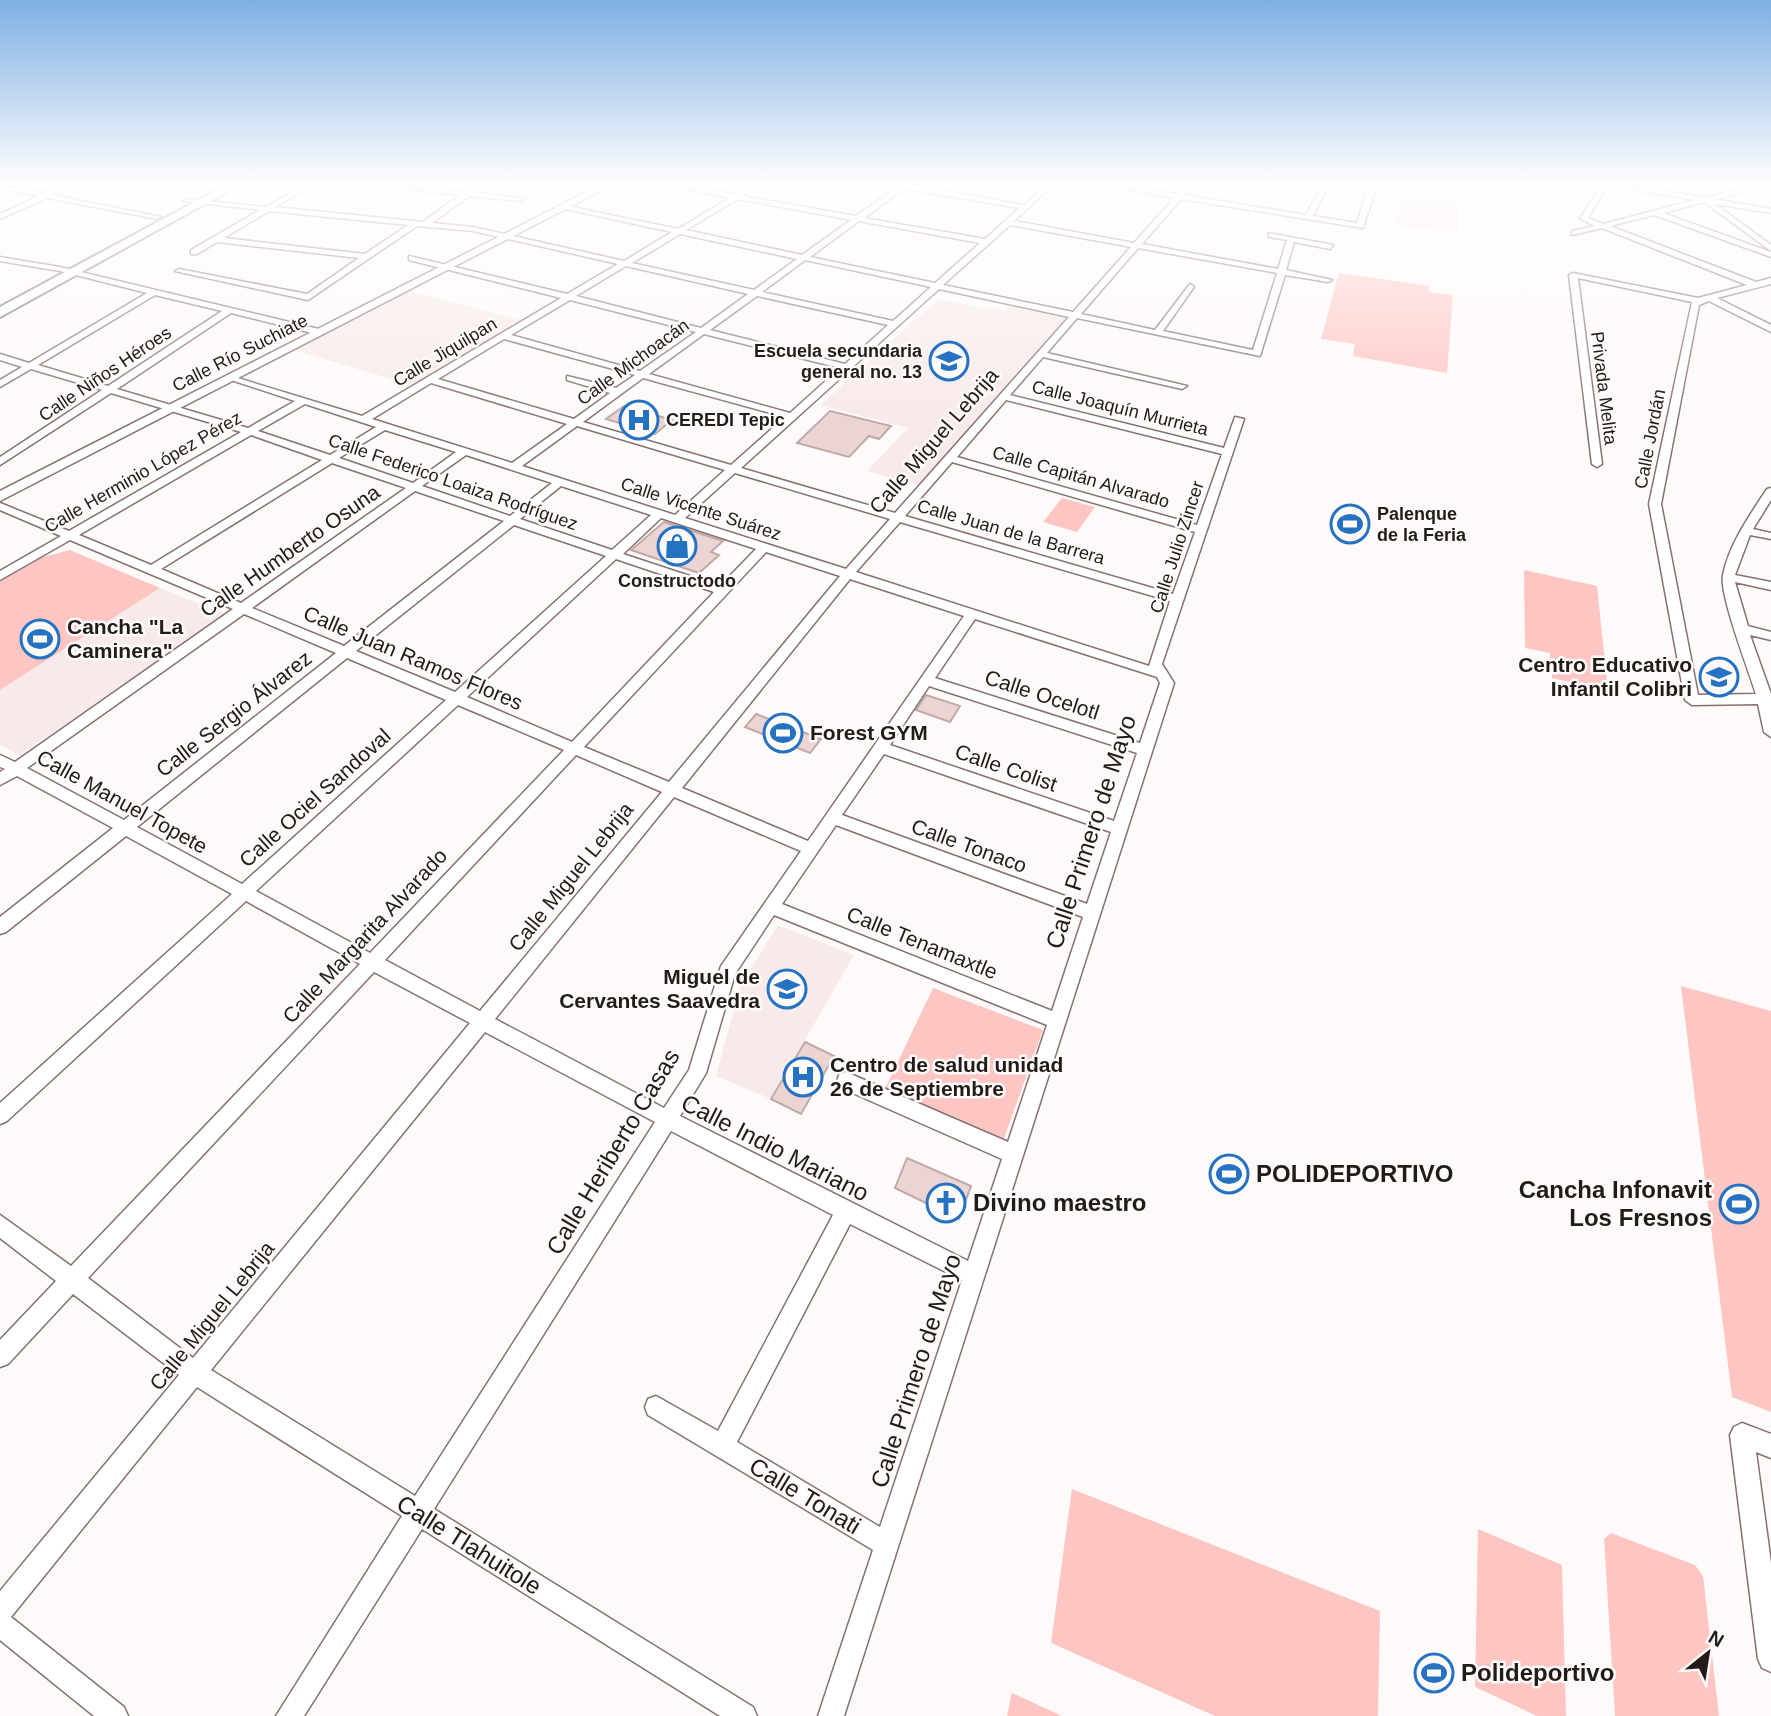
<svg xmlns="http://www.w3.org/2000/svg" width="1771" height="1716" font-family="Arial,sans-serif">
	<style>
		.built { fill: #f7eae9 }
		.green { fill: #fec6c3 }
		.building { fill: #ebd4d2; stroke: #c0aaa8; stroke-width: 2 }
		.lines { fill: none; stroke-linecap: round; stroke-linejoin: round }
		.minor-casing { stroke: #867170; stroke-width: 3 }
		.secondary-casing { stroke: #867170; stroke-width: 3 }
		.primary-casing { stroke: #867170; stroke-width: 4 }
		.minor { fill: #fff; fill-rule: evenodd }
		.secondary { fill: #fff; fill-rule: evenodd }
		.primary { fill: #fff; fill-rule: evenodd }
		.labels { text-anchor: middle; stroke-width: 5; stroke-linejoin: round; paint-order: stroke }
		.far-poi-label { font-size: 18px; font-weight: bold; fill: #231b1a; stroke: #fffafa; text-anchor: start }
		.far-street-label { font-size: 18px; fill: #231b1a; stroke: #fffafa }
		.street-label { font-size: 21px; fill: #231b1a; stroke: #fffafa }
		.poi-label { font-size: 21px; font-weight: bold; fill: #231b1a; stroke: #fffafa; text-anchor: start }
		.near-street-label { font-size: 24px; fill: #231b1a; stroke: #fffafa }
		.near-poi-label { font-size: 24px; font-weight: bold; fill: #231b1a; stroke: #fffafa; text-anchor: start }
	</style>
	<rect width="100%" height="100%" fill="#fffafa"/>
	<path class="built" d="M1405 188 1462 195 1457 233 1395 225Z
		M410 291 522 320 411 385 294 350Z
		M938 299 985 309 988 307 1005 311 1010 306 1068 318 918 485 867 471 908 428 820 405Z
		M160 588 225 614 20 755 0 745V690Z
		M778 925 854 955 771 1099 716 1076 740 987Z"/>
	<path class="green" d="M1339 273 1430 286 1429 292 1453 295 1447 373 1353 356 1355 344 1321 339Z
		M1062 498 1095 507 1077 532 1043 522Z
		M70 550 160 588 0 690V582L43 557Z
		M1524 570 1597 586 1608 691 1552 678 1550 653 1525 648Z
		M1681 986 1771 1011V1412L1732 1397Z
		M933 988 1043 1030 1002 1144 883 1093Z
		M1072 1489 1380 1611 1378 1716H1215L1051 1643Z
		M1478 1529 1562 1565 1566 1716H1537L1475 1687Z
		M1611 1533 1695 1565 1703 1576 1719 1716H1615L1604 1539Z
		M1012 1692V1693L1062 1716H1007Z"/>
	<path class="building" d="M624 406 672 420 655 434 606 419Z
		M830 411 891 426 879 439 869 436 849 457 797 443Z
		M664 522 723 541 711 552 719 555 699 573 631 550Z
		M926 695 960 706 950 722 916 710Z
		M756 714 821 739 810 753 745 727Z
		M805 1042 834 1056 801 1114 771 1099Z
		M907 1158 971 1186 959 1219 895 1188Z"/>
	<g class="lines">
		<defs>
			<path id="minor" d="M66 184H75L53 195 161 217 157 219 47 198 0 219V214L38 196 0 189V185L45 193Z
				M306 184H314L275 207 423 222 460 195 356 184 466 192 477 184H484L474 192 525 199 521 201 469 196 432 223 473 227 624 261 672 232 565 209 562 205 678 229 730 198 663 184 735 194 754 184H761L743 196 856 216 897 187 893 184H909L1024 205 1047 184H1054L1014 221 1134 243 1174 198 1099 184 1177 194 1187 184H1193L1184 195 1306 215 1323 184H1329L1313 216 1357 223 1369 184H1377L1363 228 1181 199 1142 244 1278 269 1287 240 1269 237V233L1333 245 1330 249 1294 242 1286 270 1332 280 1328 282 1285 275 1260 356 1077 318 1047 353 1187 386 1182 389 1043 357 1010 395 1224 448 1235 417 1244 419 1162 664 1174 683 844 1716H818L873 1550 648 1415 645 1407 648 1399 656 1396 718 1431 833 1215 671 1131 434 1509 753 1707 757 1716H720L422 1529 304 1716H276L402 1516 197 1387 11 1617 124 1707 128 1716H94L0 1640V1591L179 1375 73 1294 8 1364 0 1367V1340L56 1281 0 1238V1215L71 1266 360 964 246 901 7 1121 0 1124V1103L232 894 126 836 6 932 0 934V917L113 828 17 776 0 785V772L5 769 0 767V755L15 762 233 609 70 540 0 580V571L61 536 0 510V503L69 531 241 432 111 393 0 465V457L102 390 31 369 0 387V380L22 367 0 360V354L29 363 147 293 60 271 0 261V257L60 267 323 330V334L320 335 231 313 117 389 248 428 295 401 228 379V375L362 416 561 298 409 260V256L567 294 618 264 473 231 417 226 308 300 175 271 179 269 307 294 359 258 217 242 197 254H191V250L260 210 183 201 187 199 266 207ZM904 189 1019 208 985 239 864 218ZM738 199 851 220 802 255 686 230ZM269 211 408 225 365 254 224 238ZM859 221 980 243 935 283 810 257ZM1010 225 1131 247 1073 312 943 285ZM680 234 797 259 754 290 632 263ZM1138 248 1277 273 1253 350 1163 331 1194 287 1190 284 1155 330 1081 314ZM805 260 931 287 893 321 762 292ZM626 266 748 294 701 328 576 296ZM939 289 1069 317 895 513 741 468ZM155 295 222 311 108 386 38 365ZM757 296 888 325 845 364 710 330ZM570 300 696 332 640 371 511 335ZM704 334 840 368 790 413 649 374ZM504 339 635 375 616 388 567 376V380L610 393 574 419 438 379ZM643 378 785 417 731 465 583 422ZM431 383 567 424 512 463 372 419ZM1006 400 1222 454 1197 525 957 457ZM305 404 376 427 330 455 258 431ZM577 426 725 470 675 515 522 466ZM385 430 456 452 413 483 339 458ZM251 435 322 460 151 565 79 535ZM466 455 552 483 510 516 422 486ZM952 462 1195 532 1173 594 905 516ZM332 463 406 488 241 603 161 569ZM735 473 890 519 846 569 685 518ZM561 486 651 515 612 550 520 519ZM415 491 504 521 344 646 252 608ZM661 518 756 549 720 586 623 554ZM900 522 1170 601 1149 666 856 572ZM514 525 606 556 455 692 356 651ZM766 552 840 576 669 782 584 747ZM616 559 714 592 572 742 467 697ZM850 579 964 616 808 841 682 788ZM244 614 336 653 124 820 27 768ZM975 619 1157 677 1160 683 1140 743 935 678ZM347 658 446 700 242 884 137 827ZM929 686 1137 753 1114 821 890 745ZM458 705 564 750 370 953 256 891ZM884 754 1111 832 1087 904 842 815ZM576 755 662 792 480 1011 385 960ZM674 797 801 851 721 966 689 1070 664 1108 495 1019ZM836 825 1083 917 1052 1011 782 904ZM774 915 1047 1025 1008 1142 846 1072 839 1075 837 1081 839 1087 1002 1159 968 1261 680 1116 706 1073 735 974ZM374 972 470 1023 193 1358 88 1278ZM485 1032 655 1122 415 1496 211 1370ZM850 1224 962 1280 880 1527 737 1442Z
				M1602 184H1621L1705 198 1760 184H1771L1715 199 1771 209V213L1715 204 1771 245V251L1704 202 1663 213 1771 252V257L1654 215 1610 226 1756 282 1771 278V284L1717 298 1771 325V332L1709 301 1699 305 1661 504 1698 695 1756 694C1749 671 1719 594 1723 575 1729 544 1750 515 1767 489L1771 488V500L1753 529 1771 533V539L1750 535 1735 575 1771 582V590L1735 582 1748 626 1771 632V640L1750 635 1771 694V737L1764 732 1758 704 1692 705 1685 700 1649 504 1692 302 1578 278 1602 464 1597 467 1592 464 1569 275 1573 273 1698 298 1747 285 1602 228 1572 235V231L1595 226 1580 219ZM1608 185 1611 186 1695 200 1603 224 1588 218Z
				M1742 1423 1771 1434V1458L1756 1452 1771 1563V1672L1762 1668 1758 1659 1730 1435 1734 1427Z"/>
			<path id="secondary" d="M602 184H614L0 501V491Z"/>
			<path id="primary" d="M228 184H241L0 317V307Z"/>
		</defs>
		<use href="#minor" class="minor-casing"/>
		<use href="#secondary" class="secondary-casing"/>
		<use href="#primary" class="primary-casing"/>
		<use href="#minor" class="minor"/>
		<use href="#secondary" class="secondary"/>
		<use href="#primary" class="primary"/>
	</g>
	<linearGradient id="sky" x2="0" y2="1"><stop stop-color="#7eb0e4"/><stop offset="0.43" stop-color="#fffdfd"/><stop offset="1" stop-color="#fffdfd" stop-opacity="0"/></linearGradient>
	<rect width="1771" height="424" fill="url(#sky)"/>
	<defs>
		<symbol id="school-ring" viewBox="-11 -11 22 22"><circle r="9.5" fill="#fffafa" stroke="#2472c1" stroke-width="1.5"/><path d="M0-5L7-2L0 1L-7-2ZM-4 1L0 2.5L4 1V4Q0 6-4 4Z" fill="#2472c1"/></symbol>
		<symbol id="hospital-ring" viewBox="-11 -11 22 22"><circle r="9.5" fill="#fffafa" stroke="#2472c1" stroke-width="1.5"/><path d="M-5-5h3v3.5h4V-5h3V5h-3V1.5h-4V5h-3Z" fill="#2472c1"/></symbol>
		<symbol id="stadium-ring" viewBox="-11 -11 22 22"><circle r="9.5" fill="#fffafa" stroke="#2472c1" stroke-width="1.5"/><path d="M0-5a6.5 5 0 1 0 0 10a6.5 5 0 1 0 0-10ZM-3.5-1.8h7v3.6h-7Z" fill="#2472c1"/></symbol>
		<symbol id="shop-ring" viewBox="-11 -11 22 22"><circle r="9.5" fill="#fffafa" stroke="#2472c1" stroke-width="1.5"/><path d="M-5-2.5h2.3a2.7 3.5 0 0 1 5.4 0H5L5.5 6h-11ZM-1.5-2.5h3a1.5 2.3 0 0 0-3 0Z" fill="#2472c1"/></symbol>
		<symbol id="church-ring" viewBox="-11 -11 22 22"><circle r="9.5" fill="#fffafa" stroke="#2472c1" stroke-width="1.5"/><path d="M-1.2-6h2.4v3.5h3.3v2.4h-3.3V6h-2.4V-.1h-3.3v-2.4h3.3Z" fill="#2472c1"/></symbol>
	</defs>
	<g fill-rule="evenodd">
		<use href="#school-ring" x="927" y="339" width="44" height="44"/>
		<use href="#hospital-ring" x="617" y="398" width="44" height="44"/>
		<use href="#stadium-ring" x="1328" y="502" width="44" height="44"/>
		<use href="#shop-ring" x="655" y="524" width="44" height="44"/>
		<use href="#stadium-ring" x="18" y="617" width="44" height="44"/>
		<use href="#school-ring" x="1697" y="655" width="44" height="44"/>
		<use href="#stadium-ring" x="761" y="711" width="44" height="44"/>
		<use href="#school-ring" x="765" y="967" width="44" height="44"/>
		<use href="#hospital-ring" x="781" y="1055" width="44" height="44"/>
		<use href="#stadium-ring" x="1207" y="1152" width="44" height="44"/>
		<use href="#church-ring" x="924" y="1181" width="44" height="44"/>
		<use href="#stadium-ring" x="1717" y="1182" width="44" height="44"/>
		<use href="#stadium-ring" x="1412" y="1651" width="44" height="44"/>
	</g>
	<g class="labels">
		<g class="far-poi-label">
			<text x="922" y="357" text-anchor="end">Escuela secundaria<tspan x="922" dy="21">general no. 13</tspan></text>
			<text x="666" y="426">CEREDI Tepic</text>
			<text x="1377" y="520">Palenque<tspan x="1377" dy="21">de la Feria</tspan></text>
			<text x="677" y="587" text-anchor="middle">Constructodo</text>
		</g>
		<g class="far-street-label">
			<text transform="translate(445 352) rotate(-31)" y="6">Calle Jiquilpan</text>
			<text transform="translate(240 353) rotate(-27)" y="6">Calle Río Suchiate</text>
			<text transform="translate(633 362) rotate(-36)" y="6">Calle Michoacán</text>
			<text transform="translate(105 374) rotate(-34)" y="6">Calle Niños Héroes</text>
			<text transform="translate(1604 388) rotate(83)" y="6">Privada Melita</text>
			<text transform="translate(1120 408) rotate(14)" y="6">Calle Joaquín Murrieta</text>
			<text transform="translate(1650 439) rotate(-79)" y="6">Calle Jordán</text>
			<text transform="translate(143 472) rotate(-30)" y="6">Calle Herminio López Pérez</text>
			<text transform="translate(1081 477) rotate(16)" y="6">Calle Capitán Alvarado</text>
			<text transform="translate(453 482) rotate(19)" y="6">Calle Federico Loaiza Rodríguez</text>
			<text transform="translate(701 509) rotate(18)" y="6">Calle Vicente Suárez</text>
			<text transform="translate(1011 532) rotate(16)" y="6">Calle Juan de la Barrera</text>
			<text transform="translate(1177 547) rotate(-72)" y="6">Calle Julio Zincer</text>
		</g>
		<g class="street-label">
			<text transform="translate(934 441) rotate(-49)" y="7">Calle Miguel Lebrija</text>
			<text transform="translate(290 551) rotate(-35)" y="7">Calle Humberto Osuna</text>
			<text transform="translate(413 658) rotate(23)" y="7">Calle Juan Ramos Flores</text>
			<text transform="translate(1042 695) rotate(18)" y="7">Calle Ocelotl</text>
			<text transform="translate(234 714) rotate(-38)" y="7">Calle Sergio Álvarez</text>
			<text transform="translate(1006 768) rotate(19)" y="7">Calle Colist</text>
			<text transform="translate(315 798) rotate(-42)" y="7">Calle Ociel Sandoval</text>
			<text transform="translate(122 802) rotate(29)" y="7">Calle Manuel Topete</text>
			<text transform="translate(969 846) rotate(20)" y="7">Calle Tonaco</text>
			<text transform="translate(571 877) rotate(-51)" y="7">Calle Miguel Lebrija</text>
			<text transform="translate(365 936) rotate(-47)" y="7">Calle Margarita Alvarado</text>
			<text transform="translate(922 943) rotate(22)" y="7">Calle Tenamaxtle</text>
			<text transform="translate(212 1316) rotate(-51)" y="7">Calle Miguel Lebrija</text>
		</g>
		<g class="poi-label">
			<text x="67" y="634">Cancha "La<tspan x="67" dy="24">Caminera"</tspan></text>
			<text x="1692" y="672" text-anchor="end">Centro Educativo<tspan x="1692" dy="24">Infantil Colibri</tspan></text>
			<text x="810" y="740">Forest GYM</text>
			<text x="760" y="984" text-anchor="end">Miguel de<tspan x="760" dy="24">Cervantes Saavedra</tspan></text>
			<text x="830" y="1072">Centro de salud unidad<tspan x="830" dy="24">26 de Septiembre</tspan></text>
		</g>
		<g class="near-street-label">
			<text transform="translate(1091 832) rotate(-72)" y="8">Calle Primero de Mayo</text>
			<text transform="translate(775 1148) rotate(27)" y="8">Calle Indio Mariano</text>
			<text transform="translate(613 1152) rotate(-59)" y="8">Calle Heriberto Casas</text>
			<text transform="translate(916 1371) rotate(-72)" y="8">Calle Primero de Mayo</text>
			<text transform="translate(805 1496) rotate(31)" y="8">Calle Tonati</text>
			<text transform="translate(469 1545) rotate(32)" y="8">Calle Tlahuitole</text>
		</g>
		<g class="near-poi-label">
			<text x="1256" y="1182">POLIDEPORTIVO</text>
			<text x="1712" y="1198" text-anchor="end">Cancha Infonavit<tspan x="1712" dy="28">Los Fresnos</tspan></text>
			<text x="973" y="1211">Divino maestro</text>
			<text x="1461" y="1681">Polideportivo</text>
		</g>
	</g>
	<g transform="translate(1708 1653) rotate(30)" stroke="#fffafa" stroke-width="5" paint-order="stroke">
	<path d="M0-5L12 26L0 18L-12 26Z" fill="#231b1a"/>
	<text y="-10" font-size="19" font-weight="bold" text-anchor="middle" fill="#231b1a">N</text>
	</g>
</svg>
